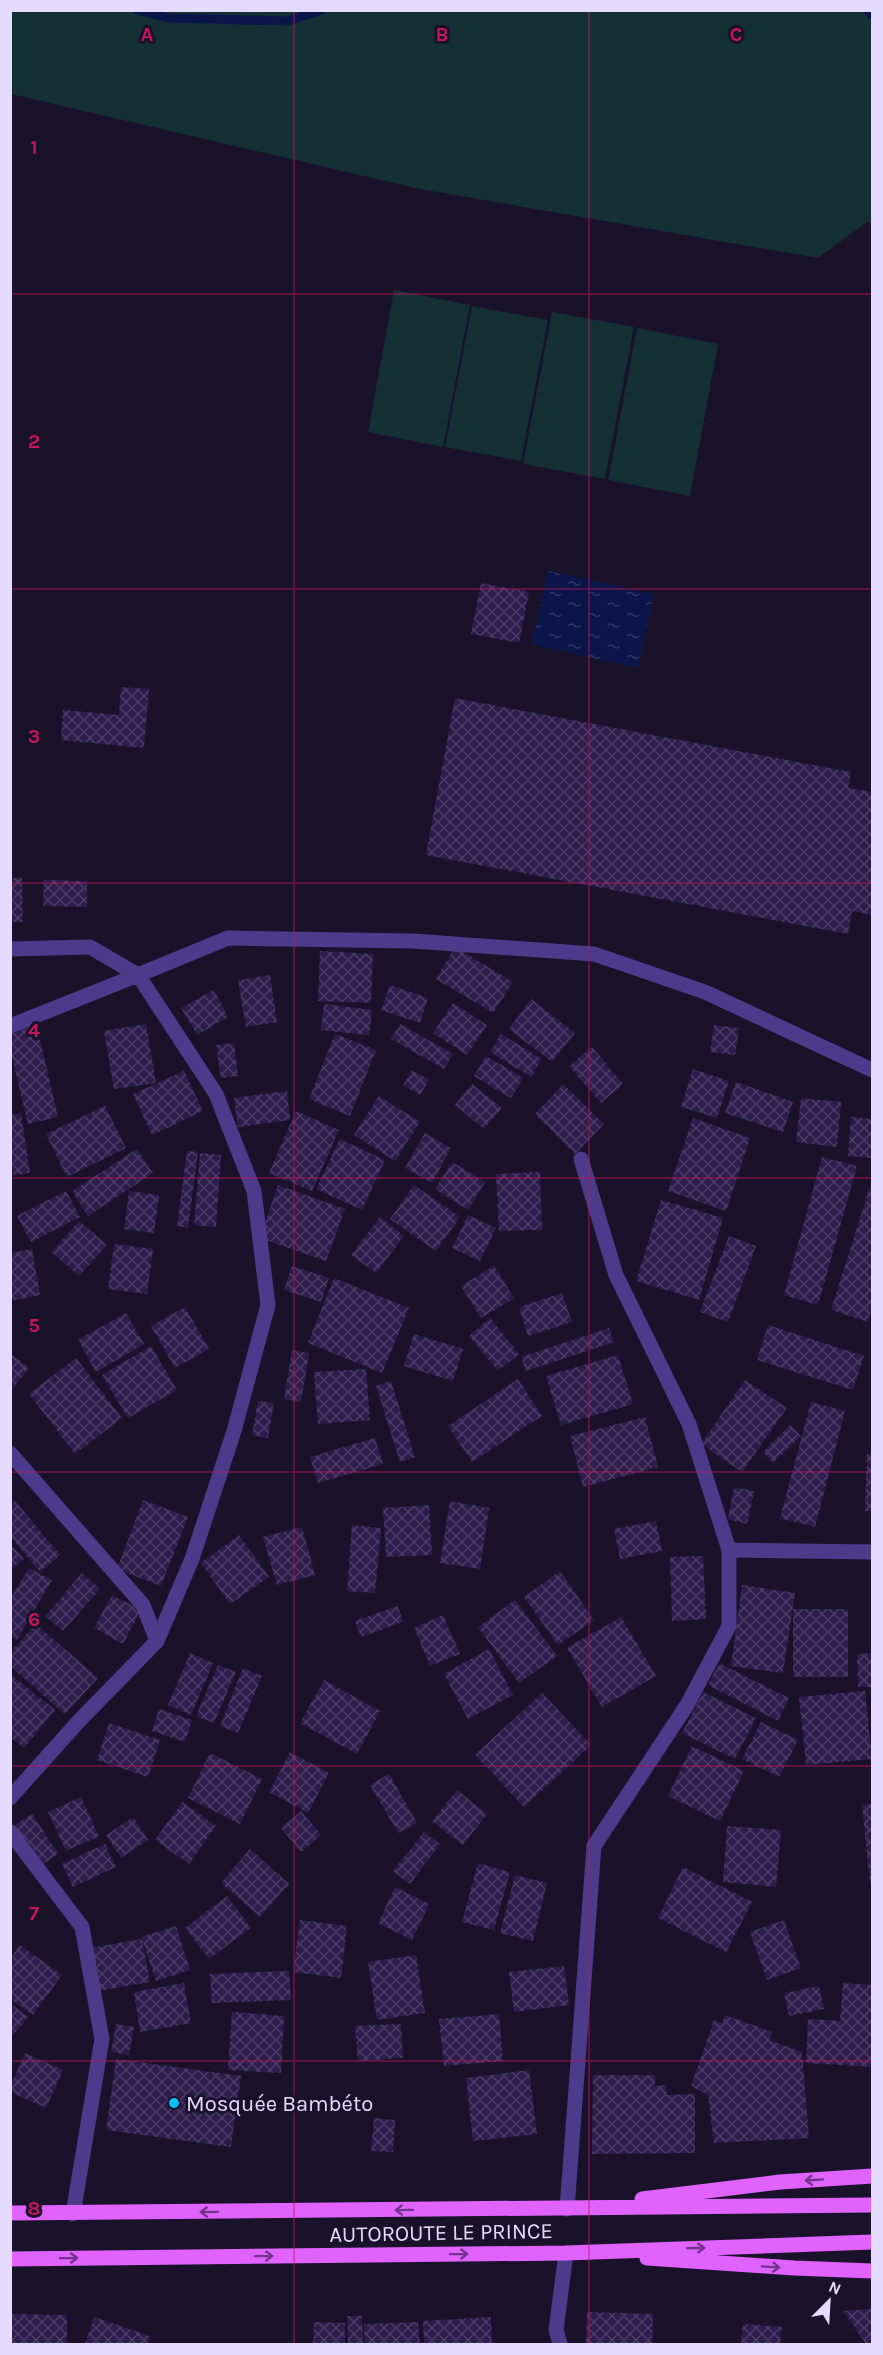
<svg xmlns="http://www.w3.org/2000/svg" width="883" height="2355" font-family="Karla,sans-serif">
	<style>
		.grass { fill: #143035 }
		.water { fill: url(#water-ripples) }
		.lines { fill: none; stroke-linecap: round; stroke-linejoin: round }
		.stream { stroke: #0a164a; stroke-width: 9 }
		.building { fill: url(#building-cross-hatch) }
		.street { stroke: #4c3b8a; stroke-width: 15 }
		.primary { stroke: #e062ff; stroke-width: 15 }
		.oneway { stroke: #73358a }
		.grid { fill: none; stroke: #c2185b; stroke-width: 1.5; stroke-opacity: 0.55 }
		.poi-dot { fill: #07bbff; stroke: #1a112b; stroke-width: 2 }
		.labels { text-anchor: middle; stroke-width: 6; stroke-linejoin: round; paint-order: stroke }
		.poi-label { font-size: 22px; fill: #e5dbff; stroke: #1a112b; text-anchor: start }
		.street-label { font-size: 22px; fill: #e5dbff; stroke: #1a112b }
		.grid-label { font-size: 20px; text-anchor: middle; font-weight: bold; fill: #c2185b; stroke: #1a112b; stroke-width: 6; stroke-linejoin: round; paint-order: stroke }
	</style>
	<defs>
		<pattern id="water-ripples" width="26" height="14" patternUnits="userSpaceOnUse" patternTransform="scale(1.5)"><rect width="26" height="14" fill="#0a164a"/><path d="M2 4q2-2 4 0t4 0M15 11q2-2 4 0t4 0" fill="none" stroke="#2e3765"/></pattern>
		<pattern id="building-cross-hatch" width="8" height="8" patternUnits="userSpaceOnUse" patternTransform="scale(1.5)"><rect width="8" height="8" fill="#2e1c4c"/><path d="M0 0l8 8M0 8l8-8" fill="none" stroke="#4c3c67"/></pattern>
	</defs>
	<rect width="100%" height="100%" fill="#1a112b"/>
	<path class="grass" d="M11 10 872 11V223L867 222 818 258 420 189 11 94Z
		M394 290 470 305 443 447 368 432Z
		M472 306 548 320 521 461 445 447Z
		M552 312 634 327 605 479 523 464Z
		M637 328 718 344 690 496 608 480Z"/>
	<path class="water" d="M548 571 654 594 638 668 532 644Z"/>
	<g class="lines">
		<path class="stream" d="M137 10 168 18 288 21 322 10
			M867 10 872 15"/>
	</g>
	<path class="building" d="M481 583 529 592 519 643 471 634Z
		M121 687 149 689 144 748 61 740 63 710 119 715Z
		M455 698 851 772 848 788 872 792V915L852 911 848 934 426 855Z
		M10 878H22L23 922H10Z
		M44 880 87 881V907L43 906Z
		M455 947 513 982 493 1013 436 979Z
		M320 951 373 954 371 1003 318 1001Z
		M270 975 277 1022 246 1027 238 980Z
		M390 985 428 998 420 1023 381 1010Z
		M214 990 228 1017 197 1035 181 1008Z
		M531 999 575 1033 552 1062 509 1029Z
		M453 1003 487 1025 467 1055 433 1033Z
		M324 1004 372 1010 369 1035 321 1030Z
		M36 1022 58 1117 28 1124 10 1049V1028Z
		M146 1024 156 1083 114 1089 104 1031Z
		M400 1024 453 1054 444 1069 391 1039Z
		M714 1025 739 1028 735 1055 710 1052Z
		M335 1034 376 1050 350 1116 309 1099Z
		M501 1034 542 1059 531 1077 490 1052Z
		M234 1043 238 1076 221 1078 216 1045Z
		M592 1047 623 1084 601 1103 569 1066Z
		M486 1056 523 1078 511 1098 474 1076Z
		M693 1069 729 1081 717 1118 681 1107Z
		M412 1070 429 1080 420 1095 403 1085Z
		M184 1071 203 1111 152 1135 133 1094Z
		M736 1082 793 1102 783 1132 725 1113Z
		M472 1084 502 1108 484 1129 455 1105Z
		M563 1084 604 1124 575 1154 535 1114Z
		M287 1091 290 1120 238 1127 234 1098Z
		M379 1096 420 1122 395 1161 354 1135Z
		M801 1098 841 1102 837 1147 796 1142Z
		M105 1106 126 1148 67 1177 46 1134Z
		M296 1111 339 1130 312 1191 269 1173Z
		M21 1113 30 1173 10 1175V1115Z
		M851 1117 872 1119 871 1158 848 1156Z
		M693 1118 750 1138 726 1211 668 1191Z
		M425 1133 451 1148 432 1183 405 1168Z
		M340 1139 385 1160 362 1210 316 1189Z
		M137 1149 153 1173 88 1216 72 1191Z
		M187 1151 198 1152 188 1228 177 1226Z
		M200 1153 221 1155 216 1227 194 1225Z
		M822 1157 857 1166 818 1305 784 1295Z
		M452 1162 485 1182 468 1210 435 1189Z
		M540 1172 542 1230 499 1231 496 1174Z
		M872 1180V1307L868 1322 831 1310Z
		M278 1185 345 1209 326 1261 260 1238Z
		M414 1185 460 1217 436 1251 390 1219Z
		M66 1191 80 1217 31 1242 17 1216Z
		M129 1191 159 1195 154 1233 124 1229Z
		M661 1200 723 1218 699 1300 636 1281Z
		M468 1215 496 1228 480 1261 452 1248Z
		M380 1217 404 1236 376 1273 351 1255Z
		M79 1221 107 1245 79 1276 52 1252Z
		M729 1236 756 1246 728 1322 700 1312Z
		M114 1244 153 1249 147 1294 108 1289Z
		M32 1249 40 1295 10 1301V1253Z
		M292 1266 329 1278 321 1302 284 1290Z
		M494 1266 514 1298 481 1318 461 1286Z
		M334 1278 409 1308 382 1373 308 1343Z
		M562 1293 572 1322 528 1336 519 1307Z
		M185 1307 209 1349 175 1368 151 1326Z
		M126 1313 144 1344 96 1372 78 1340Z
		M490 1318 519 1354 498 1371 469 1336Z
		M768 1325 864 1356 853 1390 757 1360Z
		M609 1328 614 1342 526 1371 521 1357Z
		M414 1334 463 1349 453 1381 404 1366Z
		M151 1346 177 1390 128 1418 102 1375Z
		M292 1350 309 1353 301 1402 284 1399Z
		M10 1353 29 1368 10 1392Z
		M618 1355 633 1404 561 1425 546 1376Z
		M76 1358 122 1418 75 1454 29 1394Z
		M366 1369 370 1420 318 1424 314 1372Z
		M518 1379 542 1416 472 1462 448 1426Z
		M745 1380 787 1408 742 1472 701 1444Z
		M391 1381 415 1457 400 1462 376 1386Z
		M258 1401 274 1403 268 1438 252 1435Z
		M811 1402 845 1411 815 1527 780 1518Z
		M645 1417 658 1467 583 1487 570 1436Z
		M790 1425 801 1436 773 1463 763 1452Z
		M375 1438 383 1464 318 1483 310 1457Z
		M867 1454H872V1511H865Z
		M734 1487 754 1491 747 1524 728 1519Z
		M143 1500 188 1517 161 1586 117 1569Z
		M15 1501 60 1555 40 1572 10 1536V1504Z
		M450 1501 489 1508 480 1569 440 1563Z
		M429 1505 432 1555 386 1557 383 1508Z
		M656 1521 662 1551 620 1559 614 1529Z
		M352 1525 381 1528 375 1593 347 1591Z
		M302 1527 315 1575 277 1585 263 1537Z
		M239 1535 269 1577 230 1604 201 1563Z
		M10 1544 24 1559 10 1570Z
		M703 1556 706 1619 672 1621 670 1557Z
		M29 1568 52 1580 17 1640 10 1636V1599Z
		M560 1571 594 1620 558 1645 524 1597Z
		M82 1573 100 1589 63 1631 45 1616Z
		M742 1585 795 1593 783 1673 731 1666Z
		M112 1595 141 1610 123 1644 94 1628Z
		M515 1600 557 1656 519 1683 478 1627Z
		M398 1606 403 1622 361 1637 355 1621Z
		M793 1609H848V1677H793Z
		M443 1615 460 1654 430 1666 414 1628Z
		M621 1617 656 1676 602 1707 567 1648Z
		M36 1624 98 1678 65 1714 10 1666V1653Z
		M489 1649 513 1695 468 1719 444 1674Z
		M190 1653 213 1663 191 1715 168 1705Z
		M872 1653V1687H858L857 1654Z
		M719 1663 789 1698 778 1721 708 1685Z
		M218 1665 236 1672 214 1723 196 1716Z
		M243 1668 262 1676 238 1733 220 1726Z
		M10 1674 55 1710 24 1748 10 1737Z
		M324 1680 380 1711 357 1754 300 1723Z
		M865 1691 872 1759 806 1765 799 1697Z
		M703 1692 756 1718 735 1759 682 1733Z
		M542 1693 591 1745 524 1807 475 1755Z
		M159 1709 192 1720 185 1742 152 1731Z
		M761 1722 798 1740 779 1777 742 1759Z
		M109 1723 160 1740 148 1777 97 1760Z
		M692 1746 744 1771 720 1821 668 1796Z
		M290 1752 329 1773 308 1813 269 1792Z
		M210 1753 262 1779 240 1824 188 1798Z
		M389 1774 417 1823 398 1833 370 1785Z
		M457 1790 487 1814 463 1845 432 1821Z
		M81 1797 99 1836 66 1851 48 1812Z
		M182 1802 216 1826 189 1864 155 1840Z
		M872 1804V1884H870L862 1805Z
		M301 1811 321 1835 301 1852 281 1828Z
		M32 1814 58 1854 40 1866 13 1826Z
		M133 1817 148 1840 121 1858 106 1835Z
		M727 1826 781 1830 776 1887 723 1882Z
		M424 1832 440 1844 410 1884 393 1871Z
		M105 1844 116 1867 73 1887 62 1864Z
		M250 1849 289 1884 260 1917 221 1883Z
		M478 1863 510 1872 494 1930 462 1922Z
		M683 1867 752 1902 726 1952 658 1918Z
		M515 1875 547 1883 533 1941 500 1933Z
		M395 1887 429 1904 412 1940 378 1923Z
		M227 1896 251 1928 209 1959 185 1928Z
		M300 1920 347 1926 341 1978 293 1972Z
		M784 1920 801 1968 767 1980 750 1932Z
		M176 1926 190 1970 156 1981 142 1939 150 1982 98 1991 90 1948 142 1939 141 1937Z
		M20 1945 62 1975 33 2015 10 1999V1959Z
		M416 1955 425 2013 377 2020 368 1962Z
		M564 1966 569 2005 514 2012 509 1972Z
		M289 1971 291 2000 212 2003 210 1974Z
		M184 1983 191 2023 140 2032 134 1992Z
		M843 1983 872 1985V2067L806 2063 808 2019 840 2021Z
		M819 1986 824 2009 789 2016 784 1993Z
		M10 2003 28 2017 10 2039Z
		M232 2012 284 2016 281 2073 228 2070Z
		M499 2014 503 2061 444 2066 439 2019Z
		M725 2015 772 2032 769 2040 802 2052 809 2138 714 2143 708 2095 691 2086 714 2020 722 2023Z
		M116 2024 134 2027 129 2055 111 2052Z
		M401 2024 403 2058 358 2061 355 2026Z
		M25 2053 63 2070 46 2108 10 2092V2087Z
		M116 2059 241 2076 231 2147 106 2130Z
		M529 2070 537 2134 473 2141 466 2078Z
		M593 2075H655V2086L666 2085 667 2095 695 2094V2153L592 2154Z
		M374 2118 395 2120 393 2152 371 2151Z
		M872 2309V2344H866L843 2311Z
		M587 2312 653 2314 652 2344H586Z
		M10 2314 67 2315V2344H10Z
		M347 2316H362L363 2344H348Z
		M94 2317 150 2336 147 2344H85Z
		M491 2317 492 2344H424L423 2321Z
		M314 2322 345 2323V2344H313Z
		M418 2322 420 2344H365L364 2324Z
		M743 2324 782 2327 780 2344H741Z"/>
	<g class="lines">
		<path class="street" d="M10 949 90 947 138 975 228 938 413 941 594 954 705 992 872 1070
			M10 1026 138 975 216 1094 254 1191 268 1305 234 1431 192 1559 157 1641 78 1722 10 1798
			M10 1453 143 1605 157 1641
			M729 1550 872 1552
			M10 1832 82 1927 102 2039 73 2214
			M567 2209 594 1846 687 1705 729 1626V1550L689 1424 616 1275 581 1159
			M560 2344 556 2330 566 2253"/>
		<path class="primary" d="M642 2199 780 2182 872 2176
			M10 2213 872 2205
			M647 2258 794 2268 872 2271
			M10 2259 566 2253 872 2242"/>
	</g>
	<defs><path id="oneway-shaft" d="M-6 0H5M1.5-3L5.5 0L1.5 3" fill="none" stroke-width="1.6" stroke-linecap="round" stroke-linejoin="round" transform="scale(1.5)"/></defs>
	<g class="oneway">
		<use href="#oneway-shaft" transform="translate(814 2180) rotate(176)"/>
		<use href="#oneway-shaft" transform="translate(404 2210) rotate(179)"/>
		<use href="#oneway-shaft" transform="translate(209 2212) rotate(179)"/>
		<use href="#oneway-shaft" transform="translate(696 2248) rotate(-2)"/>
		<use href="#oneway-shaft" transform="translate(459 2254) rotate(-1)"/>
		<use href="#oneway-shaft" transform="translate(264 2256) rotate(-1)"/>
		<use href="#oneway-shaft" transform="translate(69 2258) rotate(-1)"/>
		<use href="#oneway-shaft" transform="translate(771 2267) rotate(4)"/>
	</g>
	<path class="grid" d="M294 10V2344M589 10V2344M10 294H872M10 589H872M10 883H872M10 1178H872M10 1472H872M10 1766H872M10 2061H872"/>
	<circle class="poi-dot" cx="174" cy="2103" r="6"/>
	<g class="labels">
		<g class="poi-label">
			<text x="186" y="2111">Mosquée Bambéto</text>
		</g>
		<g class="street-label">
			<text transform="translate(441 2232) rotate(-1)" y="8">AUTOROUTE LE PRINCE</text>
		</g>
	</g>
	<g class="grid-label">
		<text x="147" y="41">A</text>
		<text x="442" y="41">B</text>
		<text x="736" y="41">C</text>
		<text x="34" y="154">1</text>
		<text x="34" y="448">2</text>
		<text x="34" y="743">3</text>
		<text x="34" y="1037">4</text>
		<text x="34" y="1332">5</text>
		<text x="34" y="1626">6</text>
		<text x="34" y="1920">7</text>
		<text x="34" y="2215">8</text>
	</g>
	<rect width="883" height="2355" fill="none" stroke="#e5dbff" stroke-width="24"/>
	<g transform="translate(829 2301) rotate(24)" stroke="#1a112b" stroke-width="4.5" paint-order="stroke">
	<path d="M0-4.5L10 22L0 15L-10 22Z" fill="#e5dbff"/>
	<text y="-9" font-size="16" font-weight="bold" text-anchor="middle" fill="#e5dbff">N</text>
	</g>
</svg>
